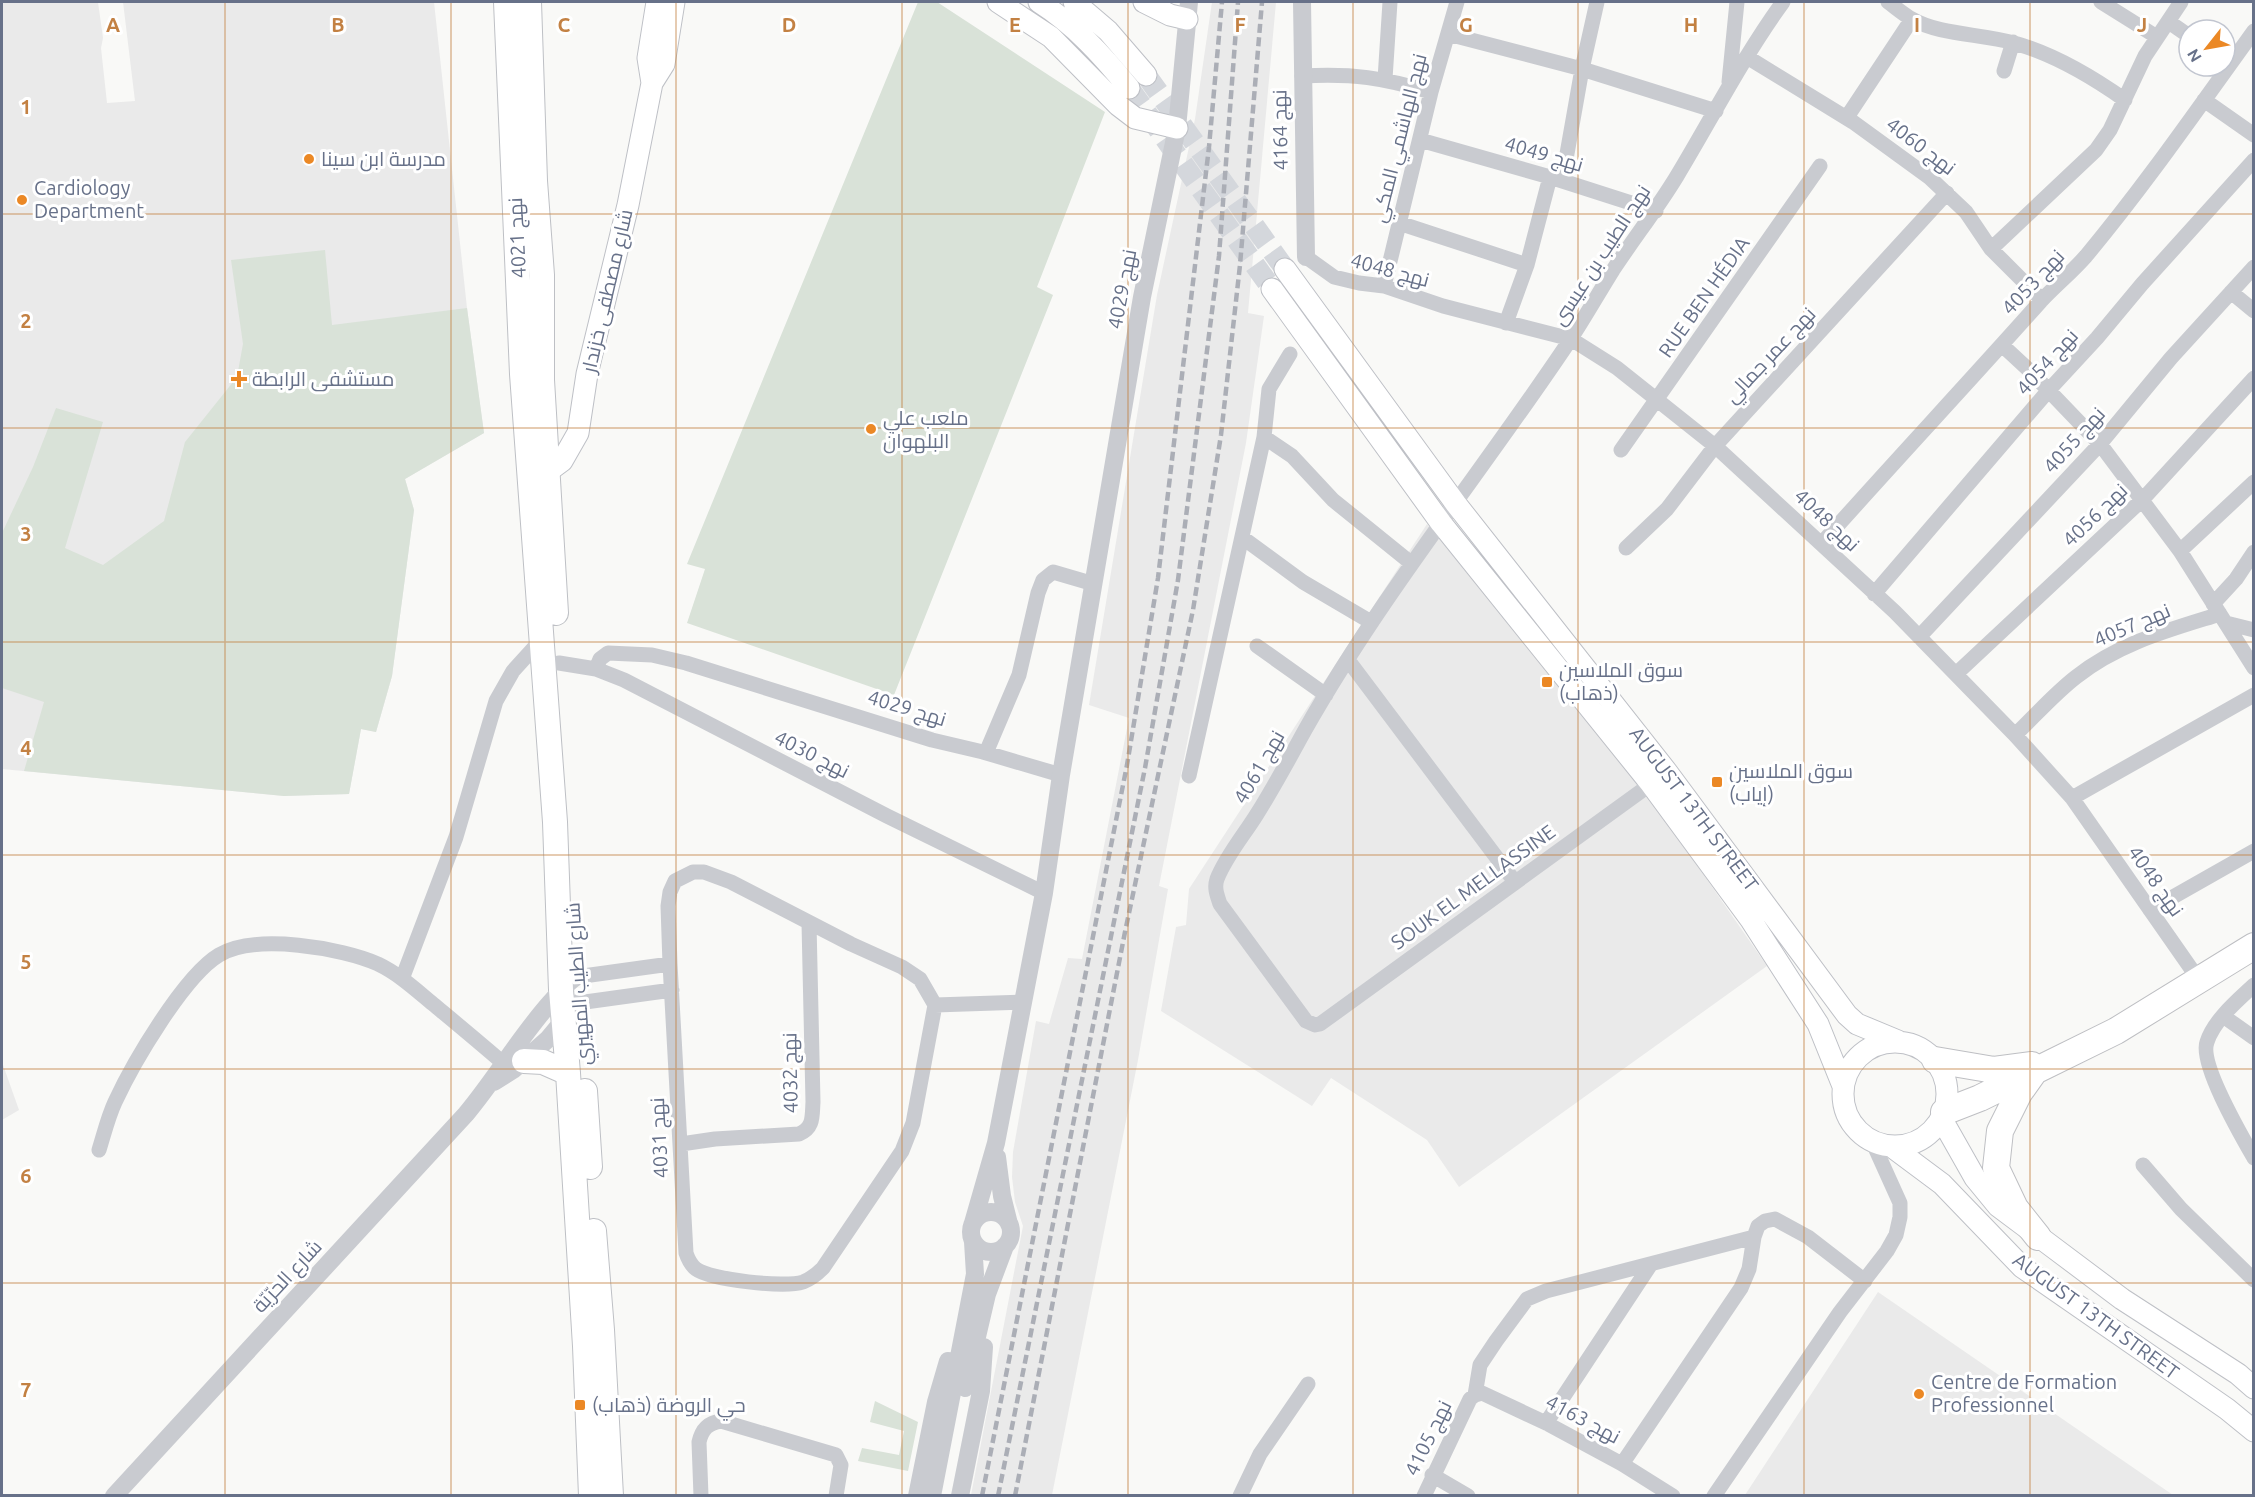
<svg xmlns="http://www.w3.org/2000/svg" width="2255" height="1497" font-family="Ubuntu,Cairo,sans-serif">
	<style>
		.built { fill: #eaeaea }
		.green { fill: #d9e2d8 }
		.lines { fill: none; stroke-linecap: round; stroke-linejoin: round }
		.secondary-tunnel { stroke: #d4d7dc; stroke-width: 21; stroke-dasharray: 21 10; stroke-linecap: butt }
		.secondary-casing { stroke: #bec0c6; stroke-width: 23 }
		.primary-casing { stroke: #bec0c5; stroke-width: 26 }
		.trunk-casing { stroke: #bebfc3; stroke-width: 28 }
		.minor { stroke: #c9cbd0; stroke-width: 15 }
		.tertiary { stroke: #c9cbd0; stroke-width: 18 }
		.secondary { stroke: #fff; stroke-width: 21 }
		.primary { stroke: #fff; stroke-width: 24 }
		.trunk { stroke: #fff; stroke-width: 26 }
		.rail { stroke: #abaeb6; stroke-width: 4.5; stroke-dasharray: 9 4.5; stroke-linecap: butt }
		.grid { fill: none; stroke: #c38143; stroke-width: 1.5; stroke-opacity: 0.55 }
		.poi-dot { fill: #eb8825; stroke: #fff; stroke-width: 2 }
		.labels { text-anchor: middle; stroke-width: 6; stroke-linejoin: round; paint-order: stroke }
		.street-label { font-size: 20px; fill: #677189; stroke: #fff }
		.poi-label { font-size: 20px; fill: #677189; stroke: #fff; text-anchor: start }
		.grid-label { font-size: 20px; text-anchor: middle; font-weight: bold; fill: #c38143; stroke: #fff; stroke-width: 6; stroke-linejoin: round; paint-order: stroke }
	</style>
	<rect width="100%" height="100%" fill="#f9f9f7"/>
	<path class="built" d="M2 2H98L103 38 101 48 107 103 135 101 123 2H434L467 308 484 433 405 479 414 510 392 676 376 732 361 729 349 794 284 796 2 769Z
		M1212 2H1276L1248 313 1264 316 1246 443 1159 886 1168 889 1138 1060 1052 1495H971L1023 1226 1015 1202 1012 1177 1013 1152 1036 1021 1049 1024 1068 958 1082 959 1129 718 1089 705 1157 295 1195 119Z
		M1427 524 1651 799 1767 966 1459 1187 1427 1140 1331 1078 1312 1106 1161 1011 1176 927 1186 925 1189 889Z
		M2 1062 19 1110 2 1120Z
		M1878 1292 2173 1495H1745Z"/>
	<path class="green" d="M918 2H937L1105 112 1037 287 1053 295 894 695 687 623 705 569 687 564Z
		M325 250 332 325 467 308 484 433 405 479 414 510 392 676 376 732 361 729 349 794 284 796 24 771 44 702 2 688V533L33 467 56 408 103 422 65 548 103 565 164 521 185 442 237 377 243 344 231 260Z
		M875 1401 918 1422 908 1471 858 1461 862 1448 899 1455 904 1431 870 1422Z"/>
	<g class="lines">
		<path class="secondary-tunnel" d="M1146 75 1285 269
			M1129 88 1272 289"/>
		<defs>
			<path id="secondary" d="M998 2 1051 37 1118 105 1135 118 1177 128
				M1039 2C1075 25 1102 55 1129 88
				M1074 2 1108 31 1146 75
				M1144 2 1170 15 1187 19
				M652 83 664 64 674 2
				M1285 269 1456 504 1667 772 1847 1015 1857 1024 1898 1041
				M1272 289 1441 523 1651 784 1751 920 1818 1024 1843 1086
				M535 474 547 472 562 461 578 433 587 374 628 205 652 83 648 58 657 2
				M1843 1094a52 52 0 1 1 104 0a52 52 0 1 1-104 0Z
				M1941 1118 1975 1178 1998 1206 2122 1299 2238 1374 2254 1388
				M1891 1146 1942 1184 2022 1267 2227 1409 2254 1431"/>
			<path id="primary" d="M506 2 522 374 555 822 561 990 568 1073 585 1346 591 1496
				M529 2 535 181 542 275V380L556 613
				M524 1061 543 1062 568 1073
				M585 1091 590 1167
				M594 1231 602 1330 611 1496"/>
			<path id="trunk" d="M1935 1060 1994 1070 2032 1065
				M2034 1072 2019 1093 2000 1131 1996 1168 2015 1208 2038 1237
				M1944 1112 1980 1098 2116 1031 2254 946"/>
		</defs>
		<use href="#secondary" class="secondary-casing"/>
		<use href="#primary" class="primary-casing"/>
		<use href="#trunk" class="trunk-casing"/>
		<path class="minor" d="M1888 2C1895 7 1902 13 1910 18 1941 36 1980 33 2014 43 2054 54 2091 76 2125 100
			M2101 2 2157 37
			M2169 22 2189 36
			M1448 34 1582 69 1716 111
			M1747 57 1853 122 1930 178 1966 212 1991 249 2042 300
			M2004 71 2013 42
			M1302 76C1353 73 1383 78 1431 92
			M1385 79 1390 2
			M1729 82 1737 2
			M2204 100 2254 135
			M1847 117 1912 19
			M1420 140 1550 177 1656 211
			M1399 223 1527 265
			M1991 249 2096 150 2110 130 2145 56 2181 2
			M1306 257 1334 277 1359 283 1384 286 1443 306 1571 339 1617 368 1715 446 1895 612 2015 735 2072 798 2199 980
			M1384 286 1431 92 1457 2
			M2231 292 2254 311
			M1506 323 1527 265 1550 177 1565 165 1582 69 1597 2
			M2003 346 2030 371 2100 444 2180 551 2254 668
			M1264 437 1292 456 1333 500 1411 563
			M1621 450 1820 166
			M1243 538 1303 582 1371 622
			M1822 543C1894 462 1969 382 2041 301 2055 286 2072 272 2086 256 2146 184 2199 107 2254 31
			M1626 548 1667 509 1715 446 1947 193
			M2180 551 2254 482
			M1874 594 2048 391 2097 338 2142 284 2254 160
			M2213 604 2236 579 2254 552
			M2226 623 2254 630
			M1919 637 2100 444 2171 358 2254 267
			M1257 646 1326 695
			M1348 660 1515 882
			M559 663 596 669 624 680 887 816 1044 893
			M596 669 600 659 608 653 652 655 686 663 932 740 983 752 988 748 1019 675 1038 593 1043 580 1053 572 1094 584
			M1957 673 2143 499 2254 378
			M2015 735C2035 716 2054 694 2076 677 2119 643 2169 630 2220 614
			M983 752 1061 775
			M1189 776 1264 437 1269 389 1290 354
			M1651 784 1320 1024 1315 1025 1306 1021 1220 904C1217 895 1214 888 1217 879 1226 856 1244 835 1257 814 1274 787 1289 759 1305 730 1382 594 1481 473 1568 343 1584 319 1598 294 1613 270 1634 238 1657 209 1677 176 1712 118 1743 57 1783 2
			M2072 798 2254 695
			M693 872H704L731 882 851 944 902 967 920 979 935 1005 913 1123 902 1151 823 1268C817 1274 811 1279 803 1282 785 1288 711 1280 696 1269 691 1265 688 1259 686 1253L670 964 668 906 670 892 675 881Z
			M2150 910 2254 851
			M576 977 670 964
			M402 979 456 837 496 701 513 671 542 639
			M2254 985C2237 1001 2214 1020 2207 1042 2199 1063 2242 1137 2254 1158
			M578 1003 672 990
			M935 1005 1023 1002
			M2223 1016 2254 1038
			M681 1144 715 1139 799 1134C814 1128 812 1116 813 1102L809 923
			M99 1150C104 1134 108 1117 115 1102 133 1063 184 976 219 955 255 933 342 948 378 964 399 974 416 990 433 1004 457 1024 480 1043 503 1063
			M2143 1165 2181 1209 2254 1280
			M1475 1395 1480 1365 1496 1341 1527 1299 1546 1291 1754 1237
			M1546 1423 1651 1264
			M1622 1464 1741 1288 1749 1269 1754 1237 1758 1226 1765 1221 1775 1219 1808 1237 1865 1281
			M1432 1475 1468 1496
			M701 1496 699 1442C702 1429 708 1423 721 1421L836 1455 841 1465 836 1496
			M1240 1496 1260 1454 1308 1384
			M1424 1496 1470 1399 1475 1395 1482 1393 1546 1423 1622 1464 1673 1496
			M1714 1496 1840 1312 1887 1251 1896 1235 1900 1217V1203L1872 1141"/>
		<path class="tertiary" d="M1302 2 1306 257
			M494 1082 513 1070 548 1039 578 1003
			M997 1157 1002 1196 1009 1224
			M971 1232a20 20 0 1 1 40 0a20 20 0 1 1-40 0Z
			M973 1223 996 1143 1044 893 1061 775 1142 297 1177 128 1189 2
			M965 1388 987 1294 1005 1246
			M114 1496 466 1114C496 1078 519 1038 550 1003 558 994 565 984 576 977
			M917 1496 936 1402 948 1361
			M932 1496 975 1274 973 1242
			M960 1496 981 1391 984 1347"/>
		<use href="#secondary" class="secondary"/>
		<use href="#primary" class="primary"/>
		<use href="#trunk" class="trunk"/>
		<path class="rail" d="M982 1496 1127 765 1158 578 1209 147 1222 2
			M998 1496 1145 768 1178 580 1219 256 1238 2
			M1015 1496 1125 932 1193 610 1221 435 1240 265 1262 2"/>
	</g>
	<path class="grid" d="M225 2V1496M451 2V1496M676 2V1496M902 2V1496M1128 2V1496M1353 2V1496M1578 2V1496M1804 2V1496M2030 2V1496M2 214H2254M2 428H2254M2 642H2254M2 855H2254M2 1069H2254M2 1283H2254"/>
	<g class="poi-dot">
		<circle cx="309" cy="159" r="6"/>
		<circle cx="22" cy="200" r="6"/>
		<path d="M236 370h6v6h6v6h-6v6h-6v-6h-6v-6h6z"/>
		<circle cx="871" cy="429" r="6"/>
		<rect x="1541" y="676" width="12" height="12" rx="3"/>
		<rect x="1711" y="776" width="12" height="12" rx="3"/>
		<circle cx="1919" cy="1394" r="6"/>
		<rect x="574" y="1399" width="12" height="12" rx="3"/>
	</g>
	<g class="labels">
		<g class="street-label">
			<text transform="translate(1280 130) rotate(-91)" y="7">نهج 4164</text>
			<text transform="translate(1399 138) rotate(-76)" y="7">نهج الهاشمي المكي</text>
			<text transform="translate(1921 146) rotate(37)" y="7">نهج 4060</text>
			<text transform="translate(1544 154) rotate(16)" y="7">نهج 4049</text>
			<text transform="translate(517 238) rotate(-93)" y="7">نهج 4021</text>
			<text transform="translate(1601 255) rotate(-57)" y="7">نهج الطيب بن عيسى</text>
			<text transform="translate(1390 270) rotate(15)" y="7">نهج 4048</text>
			<text transform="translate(2033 282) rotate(-47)" y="7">نهج 4053</text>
			<text transform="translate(1122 289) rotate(-79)" y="7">نهج 4029</text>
			<text transform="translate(607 291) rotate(-77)" y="7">شارع مصطفى خزندار</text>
			<text transform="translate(1704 297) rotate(-55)" y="7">RUE BEN HÉDIA</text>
			<text transform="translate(1770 355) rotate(-47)" y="7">نهج عمر جمالي</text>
			<text transform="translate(2047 362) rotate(-48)" y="7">نهج 4054</text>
			<text transform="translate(2074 440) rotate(-48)" y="7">نهج 4055</text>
			<text transform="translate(2095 515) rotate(-44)" y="7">نهج 4056</text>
			<text transform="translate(1827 520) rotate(43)" y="7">نهج 4048</text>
			<text transform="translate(2132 625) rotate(-23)" y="7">نهج 4057</text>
			<text transform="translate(907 708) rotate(17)" y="7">نهج 4029</text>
			<text transform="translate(812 754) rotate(27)" y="7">نهج 4030</text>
			<text transform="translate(1259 767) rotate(-60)" y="7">نهج 4061</text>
			<text transform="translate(1694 809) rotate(53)" y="7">AUGUST 13TH STREET</text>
			<text transform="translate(2156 881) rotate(55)" y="7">نهج 4048</text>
			<text transform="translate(1473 887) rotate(-36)" y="7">SOUK EL MELLASSINE</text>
			<text transform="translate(578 984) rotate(-94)" y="7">شارع الطيب المهيري</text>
			<text transform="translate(790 1073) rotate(-91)" y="7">نهج 4032</text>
			<text transform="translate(659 1138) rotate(-93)" y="7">نهج 4031</text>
			<text transform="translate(287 1276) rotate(-47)" y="7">شارع الحرّيّة</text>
			<text transform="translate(2096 1316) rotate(36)" y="7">AUGUST 13TH STREET</text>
			<text transform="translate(1583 1419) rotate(28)" y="7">نهج 4163</text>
			<text transform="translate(1428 1438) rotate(-64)" y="7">نهج 4105</text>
		</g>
		<g class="poi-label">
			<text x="321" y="166">مدرسة ابن سينا</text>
			<text x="34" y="195">Cardiology<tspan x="34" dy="23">Department</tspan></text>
			<text x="252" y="386">مستشفى الرابطة</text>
			<text x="883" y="425">ملعب علي<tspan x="883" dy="23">البلهوان</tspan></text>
			<text x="1559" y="677">سوق الملاسين<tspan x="1559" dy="23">(ذهاب)</tspan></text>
			<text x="1729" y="778">سوق الملاسين<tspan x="1729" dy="23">(إياب)</tspan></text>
			<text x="1931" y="1389">Centre de Formation<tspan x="1931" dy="23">Professionnel</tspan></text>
			<text x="592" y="1412">حي الروضة (ذهاب)</text>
		</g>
	</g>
	<g class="grid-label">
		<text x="113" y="32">A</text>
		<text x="338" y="32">B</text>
		<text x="564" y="32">C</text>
		<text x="789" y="32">D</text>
		<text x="1015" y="32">E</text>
		<text x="1240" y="32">F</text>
		<text x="1466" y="32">G</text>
		<text x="1691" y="32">H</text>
		<text x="1917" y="32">I</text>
		<text x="2142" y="32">J</text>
		<text x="26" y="114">1</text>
		<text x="26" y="328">2</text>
		<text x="26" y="541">3</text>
		<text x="26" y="755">4</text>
		<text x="26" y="969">5</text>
		<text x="26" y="1183">6</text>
		<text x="26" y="1397">7</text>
	</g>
	<rect width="2255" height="1497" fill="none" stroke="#677189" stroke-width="6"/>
	<g transform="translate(2207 48) rotate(239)"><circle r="28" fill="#ffffff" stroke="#c2c6d0" stroke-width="1.5"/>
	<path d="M0-4.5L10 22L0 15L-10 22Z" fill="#eb8825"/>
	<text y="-9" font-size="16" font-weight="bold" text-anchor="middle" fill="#677189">N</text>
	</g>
</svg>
